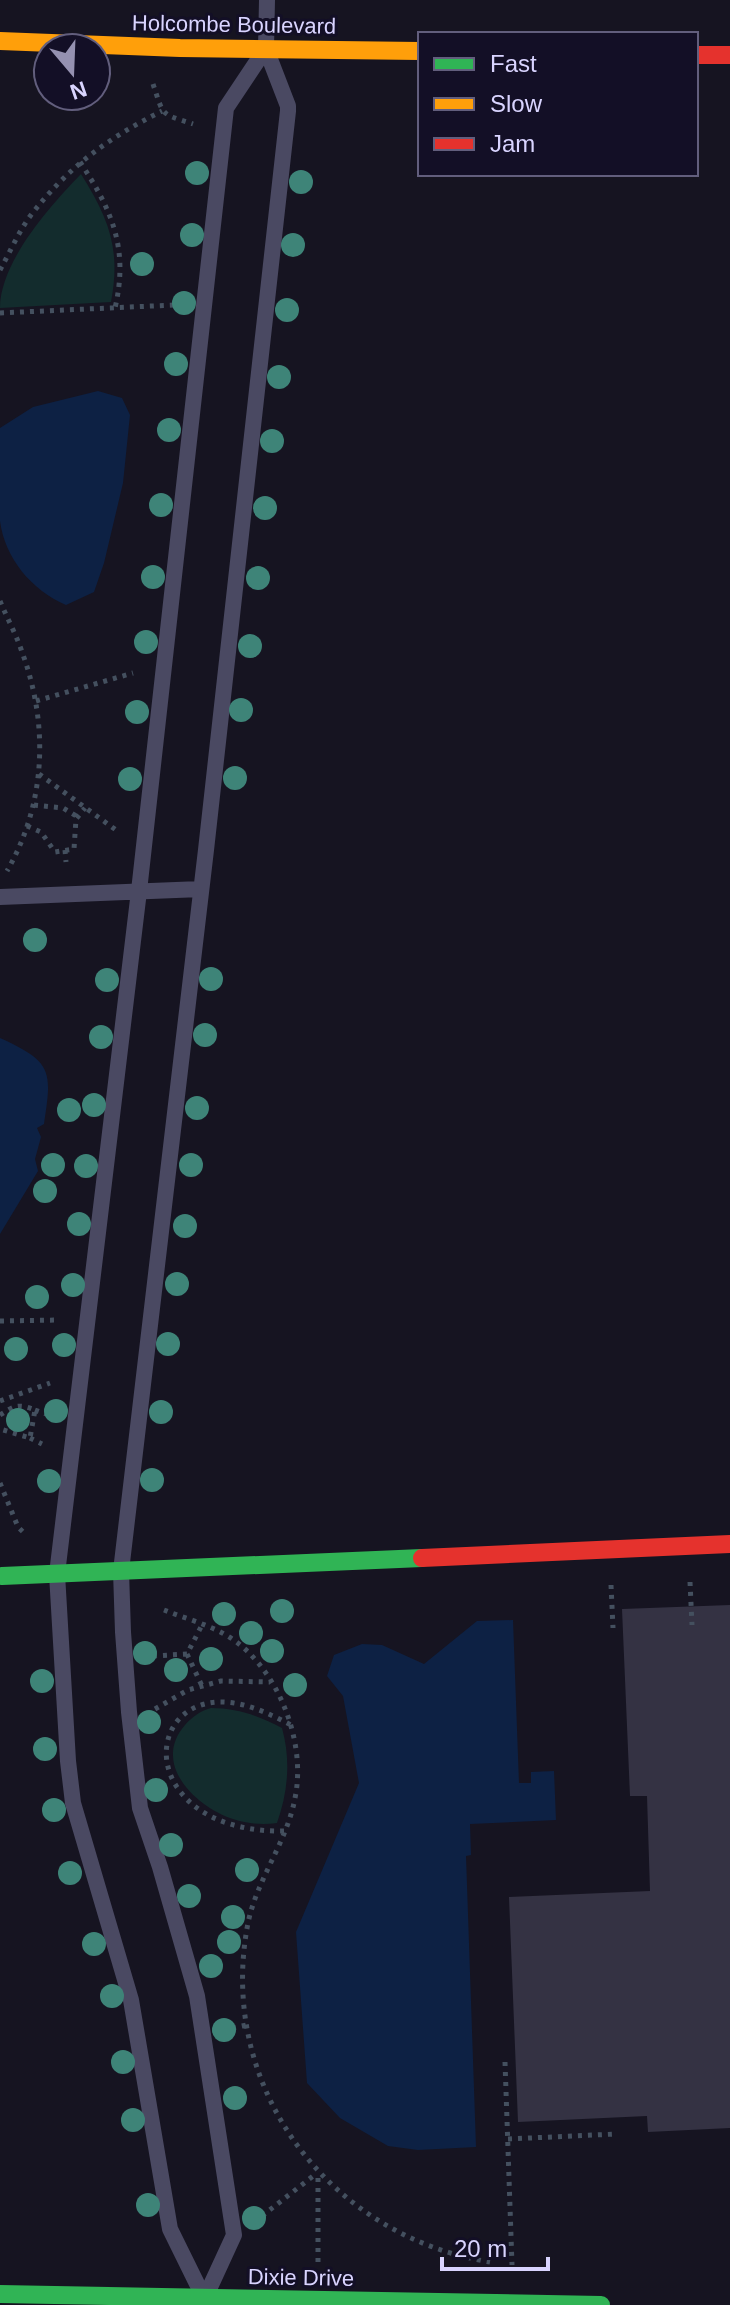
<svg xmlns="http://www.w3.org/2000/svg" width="730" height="2305" font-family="Helvetica,sans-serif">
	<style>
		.green { fill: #132c2d }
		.water { fill: #0d2144 }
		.building { fill: #343243 }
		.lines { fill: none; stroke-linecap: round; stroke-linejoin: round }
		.path { stroke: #44505f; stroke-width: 5; stroke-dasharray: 4 6; stroke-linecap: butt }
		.lane { stroke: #4a4962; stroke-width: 16 }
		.fast { stroke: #30b455; stroke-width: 18 }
		.slow { stroke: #ff9f0a; stroke-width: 18 }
		.jam { stroke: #e5322d; stroke-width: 18 }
		.tree { fill: #3e8478 }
		.labels { text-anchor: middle; stroke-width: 6; stroke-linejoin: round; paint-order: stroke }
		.street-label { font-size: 22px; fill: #d9d4ff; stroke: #130f26 }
	</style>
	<rect width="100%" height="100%" fill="#161421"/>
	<path class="green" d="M81 174C109 219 121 249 111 302L0 308C0 262 50 206 81 174Z
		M211 1708C237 1708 260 1716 282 1728 291 1760 288 1792 277 1823 263 1825 247 1824 233 1819 196 1807 151 1764 185 1725 192 1717 200 1711 211 1708Z"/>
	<path class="water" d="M98 391 122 398 130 415 123 483 104 563 94 592 66 605C32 590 5 559 0 521 0 494 0 456 0 428L33 407Z
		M0 1038C53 1062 52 1071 44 1124L37 1128 41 1137 35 1159 38 1171 0 1234Z
		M513 1620 519 1783H531V1772L554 1771 556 1820 470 1824 471 1855 466 1856 476 2147 418 2150 388 2146 340 2118 307 2083 296 1932 359 1783 343 1696 327 1676 334 1655 362 1644 382 1645 424 1664 477 1621Z"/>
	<path class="building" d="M730 1605V2128L648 2132 647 2116 518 2122 509 1897 650 1891 647 1796H630L622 1609Z"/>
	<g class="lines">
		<path class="path" d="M153 84C164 117 160 113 193 124
			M80 162C112 210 129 249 115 308
			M0 270C10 252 19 231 31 215 68 167 108 138 162 111
			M0 313 174 305
			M0 601C7 618 16 634 22 652 49 725 46 803 7 871
			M36 701 133 673
			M39 774 116 830
			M34 805 63 808 78 817
			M27 826 41 832 55 852 74 849 76 819 85 808
			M65 850 66 862
			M0 1321 59 1320
			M0 1401 50 1383
			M35 1410 46 1414
			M0 1415C14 1406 18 1403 35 1410L30 1438 0 1429
			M30 1438 42 1444
			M0 1483 18 1527 26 1535
			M690 1582 692 1625
			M611 1585 613 1628
			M164 1610C184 1618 207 1624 226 1635 277 1665 307 1741 295 1798 287 1842 257 1879 248 1923 216 2086 328 2236 490 2262
			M187 1654 202 1686
			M153 1656 187 1654 202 1625
			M155 1709 188 1690 221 1681 270 1682
			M284 1831C248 1832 202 1822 179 1790 151 1752 171 1702 221 1702 246 1702 270 1714 291 1725
			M232 2028 247 2025
			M505 2062 512 2265
			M508 2139 616 2134
			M262 2216 317 2173
			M318 2262V2172"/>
		<path class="lane" d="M0 897 201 889
			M202 2294 170 2229 131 2000 73 1803 68 1761 57 1574 139 891 226 108 262 54
			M205 2298 234 2235 197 1996 160 1867 140 1808 129 1712 123 1632 121 1571 206 850 288 111V106L266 49 267 0"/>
		<path class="fast" d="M2 1576 422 1558
			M0 2294 601 2305"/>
		<path class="slow" d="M0 41 180 48 420 51"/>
		<path class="jam" d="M696 55H730
			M422 1558 730 1544"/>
	</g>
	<g class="tree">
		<circle cx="197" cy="173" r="12"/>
		<circle cx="301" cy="182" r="12"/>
		<circle cx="192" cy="235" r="12"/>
		<circle cx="293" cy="245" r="12"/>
		<circle cx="142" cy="264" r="12"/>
		<circle cx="184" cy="303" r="12"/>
		<circle cx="287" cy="310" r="12"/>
		<circle cx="176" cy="364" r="12"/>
		<circle cx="279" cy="377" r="12"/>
		<circle cx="169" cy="430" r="12"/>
		<circle cx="272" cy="441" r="12"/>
		<circle cx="161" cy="505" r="12"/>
		<circle cx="265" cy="508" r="12"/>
		<circle cx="153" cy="577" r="12"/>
		<circle cx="258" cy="578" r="12"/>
		<circle cx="146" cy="642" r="12"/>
		<circle cx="250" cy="646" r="12"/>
		<circle cx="241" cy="710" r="12"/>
		<circle cx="137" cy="712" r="12"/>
		<circle cx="235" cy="778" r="12"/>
		<circle cx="130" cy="779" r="12"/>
		<circle cx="35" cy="940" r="12"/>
		<circle cx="211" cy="979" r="12"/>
		<circle cx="107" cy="980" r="12"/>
		<circle cx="205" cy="1035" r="12"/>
		<circle cx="101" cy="1037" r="12"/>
		<circle cx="94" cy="1105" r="12"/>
		<circle cx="197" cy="1108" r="12"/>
		<circle cx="69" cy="1110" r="12"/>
		<circle cx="53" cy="1165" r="12"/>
		<circle cx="191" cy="1165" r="12"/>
		<circle cx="86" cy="1166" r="12"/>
		<circle cx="45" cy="1191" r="12"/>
		<circle cx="79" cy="1224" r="12"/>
		<circle cx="185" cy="1226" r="12"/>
		<circle cx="177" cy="1284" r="12"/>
		<circle cx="73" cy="1285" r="12"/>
		<circle cx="37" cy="1297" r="12"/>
		<circle cx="168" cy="1344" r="12"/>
		<circle cx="64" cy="1345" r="12"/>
		<circle cx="16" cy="1349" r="12"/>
		<circle cx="56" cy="1411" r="12"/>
		<circle cx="161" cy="1412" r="12"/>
		<circle cx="18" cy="1420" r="12"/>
		<circle cx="152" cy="1480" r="12"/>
		<circle cx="49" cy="1481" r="12"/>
		<circle cx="282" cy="1611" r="12"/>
		<circle cx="224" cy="1614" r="12"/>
		<circle cx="251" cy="1633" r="12"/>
		<circle cx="272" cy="1651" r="12"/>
		<circle cx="145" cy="1653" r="12"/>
		<circle cx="211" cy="1659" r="12"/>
		<circle cx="176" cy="1670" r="12"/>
		<circle cx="42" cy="1681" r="12"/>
		<circle cx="295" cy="1685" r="12"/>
		<circle cx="149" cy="1722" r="12"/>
		<circle cx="45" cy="1749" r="12"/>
		<circle cx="156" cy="1790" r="12"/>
		<circle cx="54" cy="1810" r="12"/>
		<circle cx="171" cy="1845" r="12"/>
		<circle cx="247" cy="1870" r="12"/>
		<circle cx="70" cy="1873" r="12"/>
		<circle cx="189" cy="1896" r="12"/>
		<circle cx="233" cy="1917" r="12"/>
		<circle cx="229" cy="1942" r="12"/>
		<circle cx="94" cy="1944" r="12"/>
		<circle cx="211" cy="1966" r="12"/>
		<circle cx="112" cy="1996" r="12"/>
		<circle cx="224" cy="2030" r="12"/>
		<circle cx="123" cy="2062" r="12"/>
		<circle cx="235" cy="2098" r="12"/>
		<circle cx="133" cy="2120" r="12"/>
		<circle cx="148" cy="2205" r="12"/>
		<circle cx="254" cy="2218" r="12"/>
	</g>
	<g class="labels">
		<g class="street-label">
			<text transform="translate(234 24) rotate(1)" y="8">Holcombe Boulevard</text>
			<text transform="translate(301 2277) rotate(1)" y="8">Dixie Drive</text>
		</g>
	</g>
	<rect x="418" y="32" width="280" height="144" fill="#130f26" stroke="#625e7d" stroke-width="2"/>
	<rect x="434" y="58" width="40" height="12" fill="#30b455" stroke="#625e7d" stroke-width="2"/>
	<text x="490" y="72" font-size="24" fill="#d9d4ff">Fast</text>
	<rect x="434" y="98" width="40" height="12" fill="#ff9f0a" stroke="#625e7d" stroke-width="2"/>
	<text x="490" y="112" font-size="24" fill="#d9d4ff">Slow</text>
	<rect x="434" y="138" width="40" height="12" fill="#e5322d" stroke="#625e7d" stroke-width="2"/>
	<text x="490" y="152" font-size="24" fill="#d9d4ff">Jam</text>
	<g transform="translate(72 72) rotate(161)"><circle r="38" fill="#130f26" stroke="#625e7d" stroke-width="2"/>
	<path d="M0-6L14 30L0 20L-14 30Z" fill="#9591b1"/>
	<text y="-12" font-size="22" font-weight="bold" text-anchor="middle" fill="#d9d4ff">N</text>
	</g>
	<path d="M442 2257v12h106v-12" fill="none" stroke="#d9d4ff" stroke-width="4"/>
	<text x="454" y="2257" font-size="24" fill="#d9d4ff" stroke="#130f26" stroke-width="6" paint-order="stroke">20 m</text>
</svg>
